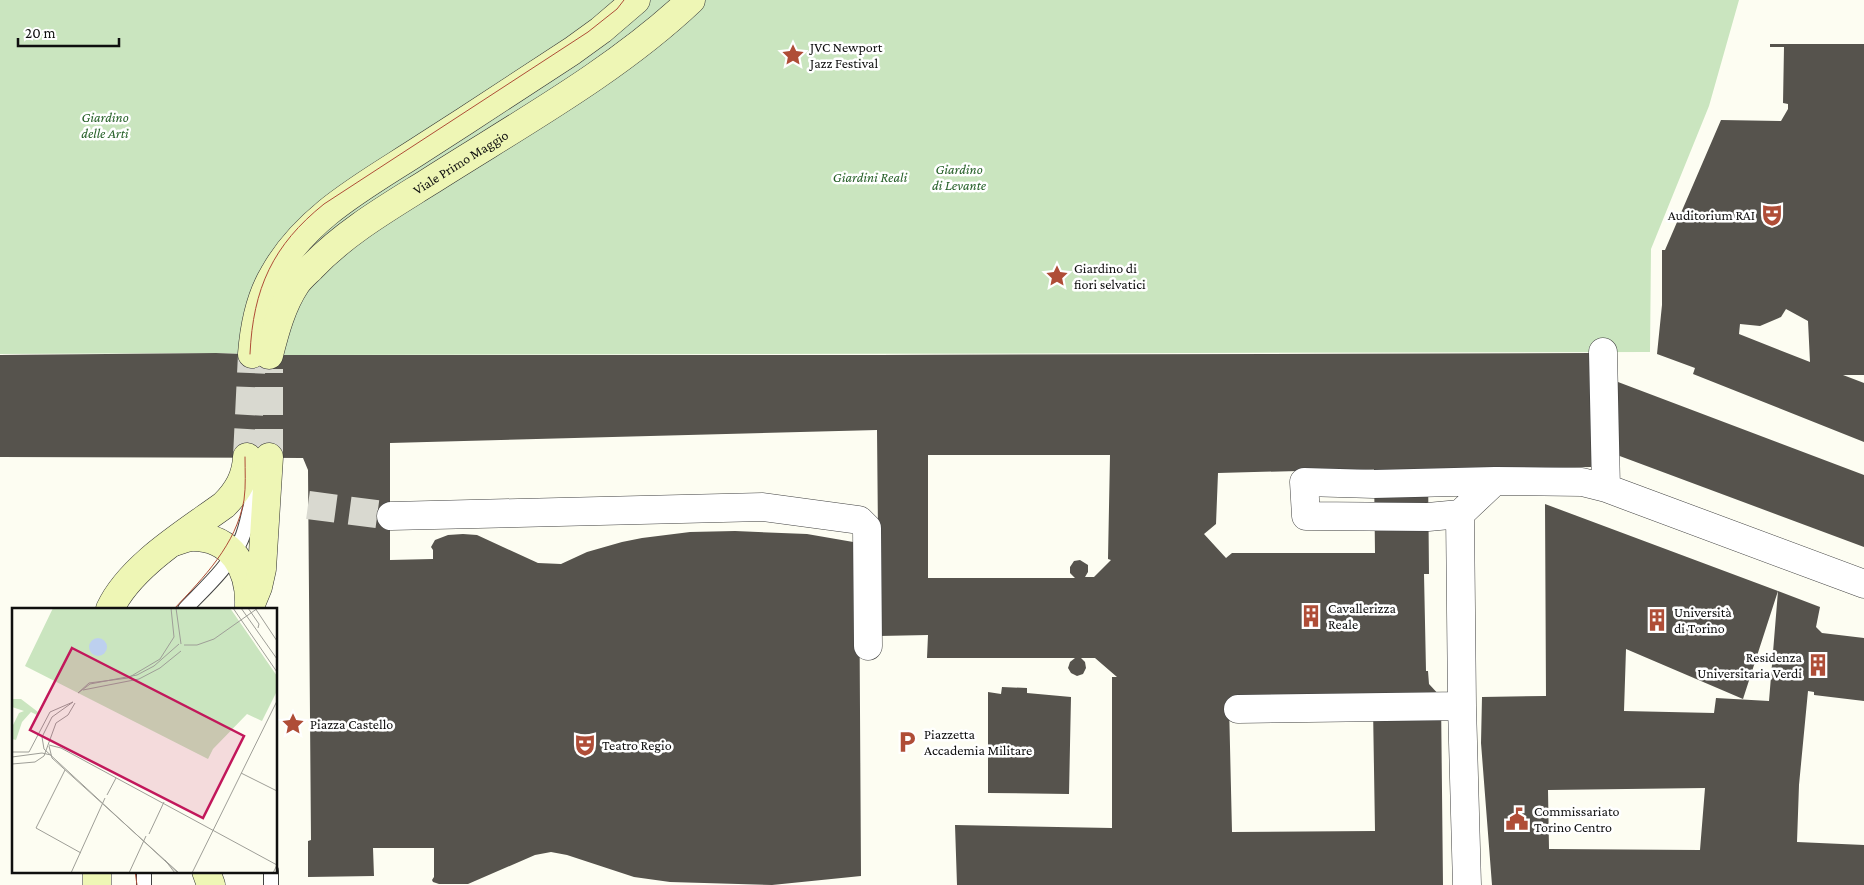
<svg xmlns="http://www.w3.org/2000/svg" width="1864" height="885" font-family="'Crimson Pro',serif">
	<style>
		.green { fill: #cae5bf }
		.building { fill: #56534d; fill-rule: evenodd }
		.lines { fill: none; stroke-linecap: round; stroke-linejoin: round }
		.street-tunnel { stroke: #d9d9d0; stroke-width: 28; stroke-dasharray: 28 14; stroke-linecap: butt }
		.secondary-tunnel { stroke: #d9d9d0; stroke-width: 28; stroke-dasharray: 28 14; stroke-linecap: butt }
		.lane-casing { stroke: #424242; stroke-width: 16 }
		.street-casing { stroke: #424242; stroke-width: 29 }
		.secondary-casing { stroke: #313131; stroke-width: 29 }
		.lane { stroke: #fff; stroke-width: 14 }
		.street { stroke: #fff; stroke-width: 28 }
		.secondary { stroke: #eef6b5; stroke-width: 28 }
		.tram { stroke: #af4d37; stroke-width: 1 }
		.labels { text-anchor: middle; stroke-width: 5; stroke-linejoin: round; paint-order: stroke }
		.poi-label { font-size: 14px; fill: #0f0f0f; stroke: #fff; text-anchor: start }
		.park-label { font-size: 14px; font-style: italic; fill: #266028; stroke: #fff }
		.street-label { font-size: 14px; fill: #0f0f0f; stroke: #fff }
		.inset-road { fill: none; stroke: #9e9e97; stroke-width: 1 }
		.view { fill: #c2185b; fill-opacity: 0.15; stroke: #c2185b; stroke-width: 2.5 }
		.inset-edge { fill: none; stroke: #0f0f0f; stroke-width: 2.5 }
	</style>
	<rect width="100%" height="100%" fill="#fdfdf2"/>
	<path class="green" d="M0 0H1739L1709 106 1651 249 1650 352 286 355 216 353 0 354Z"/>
	<path class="building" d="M1770 44H1864V375H1843L1864 383V442L1693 374 1695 368 1657 354 1662 305V250H1665L1721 120 1781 121 1788 109V104L1783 103 1784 47H1770ZM1786 309 1808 321 1810 362 1739 334 1740 324 1760 326 1781 317Z
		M216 353 269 355H879L1594 353 1593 467 1428 469 1429 574H1424L1426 671H1428L1429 684 1441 697 1443 885H957L955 825 1112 828V677H1117L1095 658H1081L1085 662 1086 668 1083 674 1077 676 1071 673 1068 668 1070 662 1075 658H927L928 635 879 636 877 430 390 443V560L433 559V550L431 547 435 540 448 535 463 534 477 535 538 563 561 564 587 552 622 542 642 538 690 532 735 531 807 534 859 543 861 876 772 885 670 882 634 877 567 855 551 852 535 855 468 884H439L433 882 432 880 434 877V848H373L374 876 308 877V841L311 840 308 470 303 458 0 457V355ZM928 455H1110L1108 559 1111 560 1094 577H1085L1088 572V565L1080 560 1074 561 1070 567V573L1075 578H928ZM1374 469 1375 553H1232L1226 558 1204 534 1216 524 1218 473ZM1370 696 1373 707 1375 831 1232 832 1229 704 1227 700Z
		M1618 382 1864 475V547L1617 455Z
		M1545 504 1778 591 1743 699 1626 649 1624 711 1714 713 1716 698 1769 701 1778 591 1820 607 1816 627 1822 633 1864 638V701L1814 695V692L1808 691 1799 785 1797 842 1864 845V885H1492L1481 743 1482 697 1546 696ZM1705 788 1700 850 1549 849 1548 790Z
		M1002 687 1027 688V693L1071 697 1069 794 988 793V692L1001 694Z"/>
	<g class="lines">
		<path class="street-tunnel" d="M308 505 391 516"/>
		<path class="secondary-tunnel" d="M247 457 252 354
			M269 457V369"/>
		<defs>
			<path id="lane" d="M185 609C204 589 230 566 241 540 249 523 249 502 258 485
				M144 871V885
				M271 871V885"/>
			<path id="street" d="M1603 352 1606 488
				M1495 481 1374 484 1304 482 1306 516 1428 517 1460 514 1495 481 1582 482 1606 488 1864 584
				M1460 514 1462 706 1467 885
				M391 516 763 507 859 520 867 528 868 646
				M1238 709 1462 706"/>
			<g id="secondary">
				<path d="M252 354C254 328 260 297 274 274 307 215 368 184 423 148 473 116 523 83 572 51L601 30 636 0"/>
				<path id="s1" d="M269 355C275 331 282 305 296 284 300 278 306 273 311 268 344 233 387 208 427 183 516 126 615 72 691 0"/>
				<path d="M174 542C180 540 187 537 193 537 232 537 250 569 249 605"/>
				<path d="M110 609C130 566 187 532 224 505 238 491 246 477 247 457"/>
				<path d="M249 609 258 587 262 569 269 457"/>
				<path d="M97 871V885"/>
				<path d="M206 871 211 885"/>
			</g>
		</defs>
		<use href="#lane" class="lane-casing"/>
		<use href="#street" class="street-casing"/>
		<use href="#secondary" class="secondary-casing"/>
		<use href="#lane" class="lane"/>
		<use href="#street" class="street"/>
		<use href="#secondary" class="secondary"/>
		<path class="tram" d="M250 354C253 288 273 245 324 204L588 32 617 9 624 0
			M174 609C204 577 236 545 244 500 246 486 245 471 245 457
			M135 871 137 885"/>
	</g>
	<defs>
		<symbol id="sight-bare" viewBox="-9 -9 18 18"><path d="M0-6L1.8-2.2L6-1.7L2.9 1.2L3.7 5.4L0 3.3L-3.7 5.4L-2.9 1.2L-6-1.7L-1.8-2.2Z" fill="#af4d37" stroke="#fff" stroke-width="2.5" paint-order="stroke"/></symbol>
		<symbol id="theatre-bare" viewBox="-9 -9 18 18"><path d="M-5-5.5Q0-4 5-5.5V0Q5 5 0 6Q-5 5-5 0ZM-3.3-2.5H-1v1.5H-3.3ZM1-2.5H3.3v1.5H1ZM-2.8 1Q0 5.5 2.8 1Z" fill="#af4d37" stroke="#fff" stroke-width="2.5" paint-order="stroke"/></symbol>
		<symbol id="building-bare" viewBox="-9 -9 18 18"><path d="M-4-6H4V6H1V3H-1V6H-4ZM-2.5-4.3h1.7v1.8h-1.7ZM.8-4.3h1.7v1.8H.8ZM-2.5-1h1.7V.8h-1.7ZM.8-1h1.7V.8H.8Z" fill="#af4d37" stroke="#fff" stroke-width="2.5" paint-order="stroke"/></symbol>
		<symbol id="parking-bare" viewBox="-9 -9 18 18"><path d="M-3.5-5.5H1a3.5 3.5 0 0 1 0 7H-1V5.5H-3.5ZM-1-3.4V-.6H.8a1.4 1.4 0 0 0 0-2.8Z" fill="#af4d37" stroke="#fff" stroke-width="2.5" paint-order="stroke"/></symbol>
		<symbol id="civic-bare" viewBox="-9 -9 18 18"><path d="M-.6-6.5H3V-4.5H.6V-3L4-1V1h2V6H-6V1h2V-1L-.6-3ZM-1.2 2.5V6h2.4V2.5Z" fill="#af4d37" stroke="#fff" stroke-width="2.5" paint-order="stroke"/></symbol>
	</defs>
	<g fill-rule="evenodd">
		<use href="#sight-bare" x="777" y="39" width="32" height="32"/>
		<use href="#theatre-bare" x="1756" y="199" width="32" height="32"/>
		<use href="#sight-bare" x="1041" y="260" width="32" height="32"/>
		<use href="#building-bare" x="1295" y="600" width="32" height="32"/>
		<use href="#building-bare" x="1641" y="604" width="32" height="32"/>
		<use href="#building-bare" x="1802" y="649" width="32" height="32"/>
		<use href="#sight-bare" x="277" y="708" width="32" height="32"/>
		<use href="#parking-bare" x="891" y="726" width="32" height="32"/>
		<use href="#theatre-bare" x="569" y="729" width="32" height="32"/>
		<use href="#civic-bare" x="1501" y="803" width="32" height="32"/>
	</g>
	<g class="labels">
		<g class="poi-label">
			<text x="810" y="52">JVC Newport<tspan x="810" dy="16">Jazz Festival</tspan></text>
			<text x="1755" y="220" text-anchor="end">Auditorium RAI</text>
			<text x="1074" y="273">Giardino di<tspan x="1074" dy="16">fiori selvatici</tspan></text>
			<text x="1328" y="613">Cavallerizza<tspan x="1328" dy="16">Reale</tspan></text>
			<text x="1674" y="617">Università<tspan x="1674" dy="16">di Torino</tspan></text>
			<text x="1802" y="662" text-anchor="end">Residenza<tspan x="1802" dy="16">Universitaria Verdi</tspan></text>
			<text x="310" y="729">Piazza Castello</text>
			<text x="924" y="739">Piazzetta<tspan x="924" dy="16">Accademia Militare</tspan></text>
			<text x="602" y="750">Teatro Regio</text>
			<text x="1534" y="816">Commissariato<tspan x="1534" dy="16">Torino Centro</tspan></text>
		</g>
		<g class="park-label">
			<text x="105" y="122">Giardino<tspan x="105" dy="16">delle Arti</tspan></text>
			<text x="959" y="174">Giardino<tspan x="959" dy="16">di Levante</tspan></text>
			<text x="870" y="182">Giardini Reali</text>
		</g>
		<g class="street-label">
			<text dy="5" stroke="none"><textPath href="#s1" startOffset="282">Viale Primo Maggio</textPath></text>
		</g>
	</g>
	<g transform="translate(12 608)">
		<rect width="265" height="265" fill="#fdfdf2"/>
		<path d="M41 0H218L265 68V83L250 113 235 106 201 141 196 151 13 58ZM0 91H9L26 104 25 107 19 104 10 114 4 132 0 131V119L7 105 12 103 0 99Z" fill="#cae5bf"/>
		<path d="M77 39a9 9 0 1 1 18 0a9 9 0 1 1-18 0Z" fill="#bdd0ef"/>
		<path class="inset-road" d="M164 0 169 36M221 0 265 64M229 0 265 51M236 0 247 16 246 20M243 0 265 33M172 37H185L202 31 246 0M71 82 127 71 148 60 169 43M66 85 78 76 125 67 142 58 167 36M66 85 77 75 116 70 148 51 162 29 159 0M61 94 40 109 30 129 32 141 166 265M37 137 49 140 265 257 261 265M37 138 40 150 167 265M0 144H17L38 104 61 94M0 149 30 145 39 147M0 156 23 154 32 148 44 115 56 107 63 95M53 162 24 220 69 245M229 165 265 183M95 187 104 170M137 226 152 194M153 252 163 265M59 265 93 190M117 265 134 228M180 265 265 93"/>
		<path class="view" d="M60 40 232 128 191 210 18 122Z"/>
		<rect width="265" height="265" class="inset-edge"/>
	</g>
	<path d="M18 38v8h101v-8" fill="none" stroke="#0f0f0f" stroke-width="2.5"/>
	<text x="25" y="38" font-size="15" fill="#0f0f0f" stroke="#ffffff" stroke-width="4" paint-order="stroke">20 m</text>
</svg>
